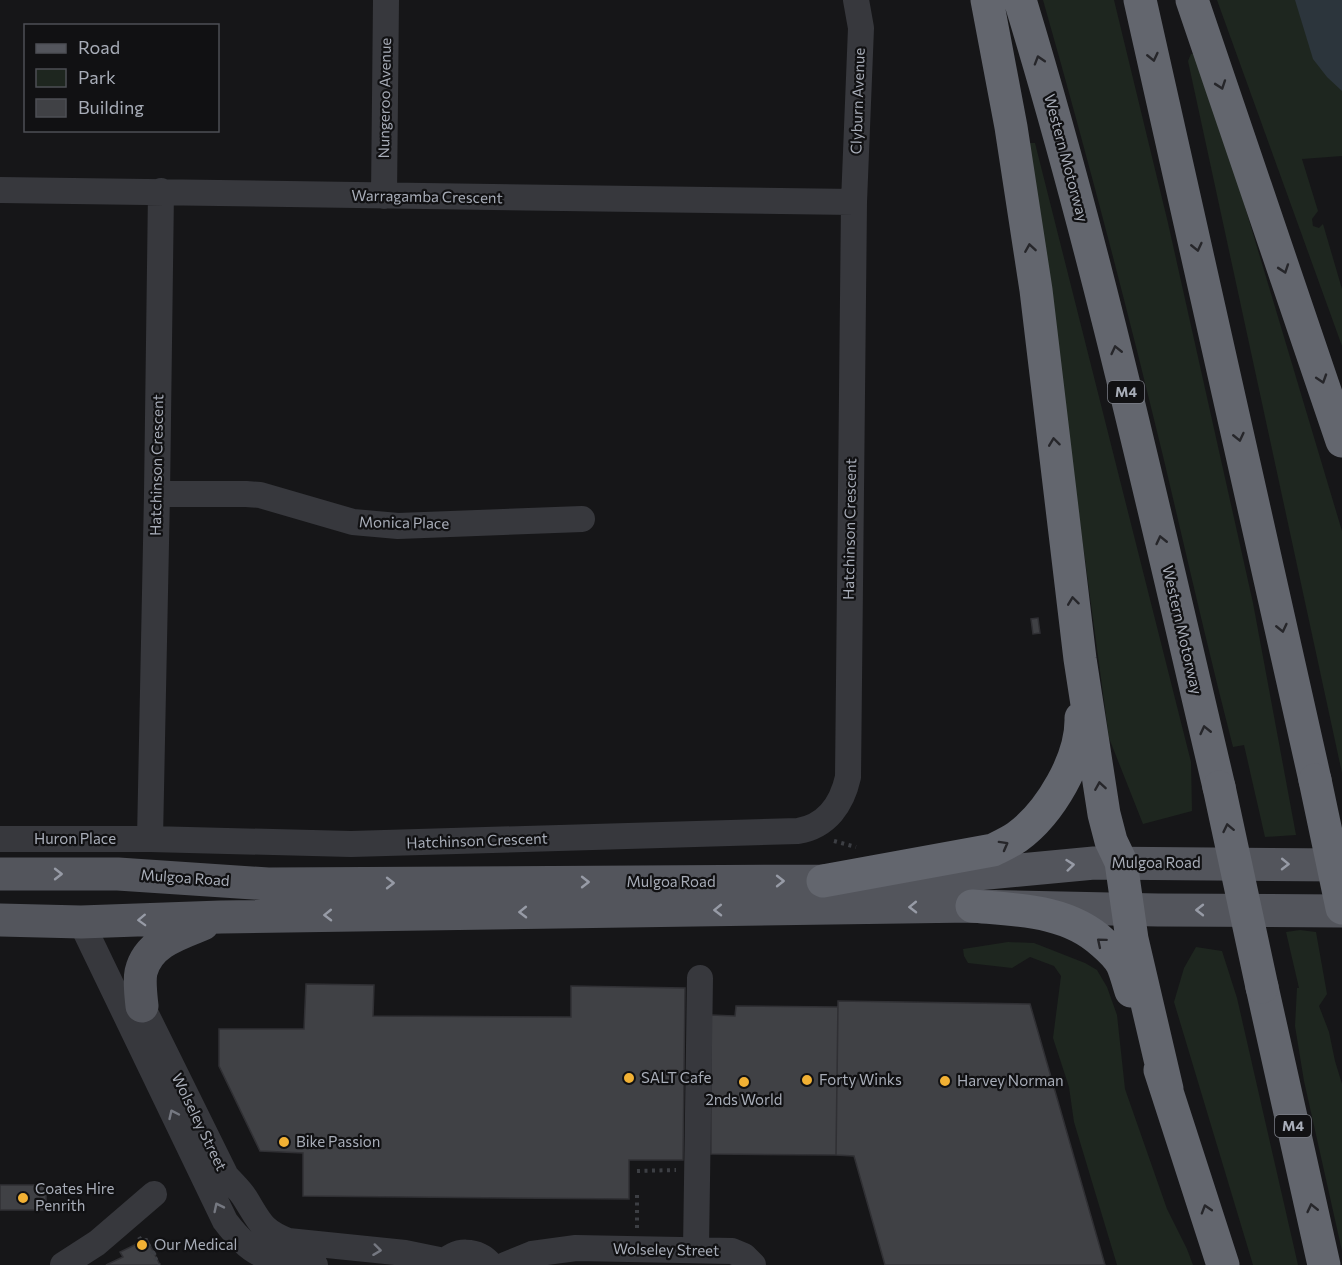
<svg xmlns="http://www.w3.org/2000/svg" width="1342" height="1265" font-family="Commissioner,sans-serif">
	<style>
		.green { fill: #1e261f }
		.water { fill: #2c353c }
		.building { fill: #404145; stroke: #303034; stroke-width: 1.5 }
		.lines { fill: none; stroke-linecap: round; stroke-linejoin: round }
		.path { stroke: #3d3f44; stroke-width: 4; stroke-dasharray: 3 4.5; stroke-linecap: butt }
		.minor { stroke: #37383d; stroke-width: 26 }
		.major { stroke: #53555c; stroke-width: 33 }
		.highway { stroke: #63666e; stroke-width: 33 }
		.highway-bridge { stroke: #63666e; stroke-width: 33 }
		.oneway { stroke: #26262a }
		.oneway2 { stroke: #979ba6 }
		.oneway3 { stroke: #757881 }
		.poi-dot { fill: #f2b134; stroke: #111113; stroke-width: 2 }
		.labels { text-anchor: middle; stroke-width: 4.5; stroke-linejoin: round; paint-order: stroke }
		.shield { fill: #111113; stroke: #7b7e86; stroke-width: 1.5 }
		.shield-label { font-size: 14px; font-weight: bold; fill: #a8adb8 }
		.street-label { font-size: 15px; fill: #a8adb8; stroke: #111113 }
		.poi-label { font-size: 15px; fill: #a8adb8; stroke: #111113; text-anchor: start }
	</style>
	<rect width="100%" height="100%" fill="#161618"/>
	<path class="green" d="M1043 0H1114L1168 223 1253 603 1296 835 1265 837 1244 745 1233 747C1208 650 1186 553 1163 456 1126 303 1086 151 1043 0Z
		M1217 0H1342V156L1302 159 1318 211 1312 219 1313 226 1319 228 1323 224 1342 289V346Z
		M1199 53 1342 531V773L1188 61 1191 54Z
		M1029 143H1035L1191 762 1192 811 1143 824 1109 738Z
		M1300 930 1316 932 1327 994 1319 1006 1329 1032 1335 1061 1342 1084V1251L1304 1081 1295 1026 1297 988H1299L1286 932Z
		M1008 942 1034 943 1085 963 1097 970 1107 987 1117 1015 1125 1089 1167 1209 1187 1249 1193 1265H1117L1074 1122 1069 1087 1053 1038 1061 976 1054 966 1030 957 1012 968 968 963 964 956 963 949Z
		M1196 947 1222 951 1237 998 1298 1265H1253L1174 1002 1184 968Z"/>
	<path class="water" d="M1295 0H1342V91L1327 77 1313 59Z"/>
	<path class="building" d="M1038 618 1040 633 1033 634 1031 619Z
		M306 984 374 985 373 1016 571 1017V986L685 988 683 1160H629V1199L303 1196V1153L260 1151 219 1066V1029H304Z
		M838 1001 1030 1004 1105 1265H885L854 1156 836 1155Z
		M736 1006 838 1007 836 1155 711 1154V1015L735 1016Z
		M0 1185H46V1210H0Z
		M147 1239 160 1265H106L123 1257 120 1252Z"/>
	<g class="lines">
		<path class="path" d="M834 841 856 847
			M637 1171 676 1170
			M637 1228V1194
			M139 1237 142 1242 146 1240 159 1265
			M153 1254 179 1240"/>
		<path class="minor" d="M0 190 854 202
			M384 196 386 0
			M157 494H246L260 495 353 522 398 526 582 519
			M0 839H150L351 844 798 831C827 826 842 804 848 777L854 202 861 28 856 0
			M150 839 157 494 161 191
			M81 922 225 1221C256 1262 268 1257 315 1265
			M142 1006 226 1176C232 1183 240 1190 245 1198 260 1222 261 1230 288 1241L405 1253 444 1261
			M696 1249 700 978
			M63 1265 97 1243 154 1194
			M442 1265C454 1248 478 1249 491 1265
			M505 1265 532 1254 576 1248 732 1251 744 1256 753 1265"/>
		<path class="major" d="M0 874H118L268 884 823 881 956 876 1094 863 1342 865
			M0 920 81 922 221 917 972 906 1158 910 1342 911
			M142 1006C141 996 139 982 141 972 148 943 178 934 203 924"/>
		<path class="highway" d="M987 0 1011 127 1036 290 1080 659 1104 814 1111 841 1121 862 1132 939 1167 1089
			M1020 0C1099 259 1157 524 1219 787
			M1140 0 1315 780
			M1192 0 1342 441
			M823 881 993 850C1001 846 1010 842 1017 837 1050 813 1082 759 1081 718
			M972 906C1017 910 1068 910 1103 943 1110 949 1118 957 1122 964 1126 973 1128 982 1131 991
			M1262 987 1324 1265
			M1160 1070 1223 1265"/>
		<path class="highway-bridge" d="M1315 780 1342 908
			M1219 787 1262 987"/>
	</g>
	<defs><path id="oneway-chevron" d="M-2-3.5L2.5 0L-2 3.5" fill="none" stroke-width="1.6" stroke-linecap="round" stroke-linejoin="round" transform="scale(1.5)"/></defs>
	<g class="oneway">
		<use href="#oneway-chevron" transform="translate(1153 57) rotate(77)"/>
		<use href="#oneway-chevron" transform="translate(1039 60) rotate(-107)"/>
		<use href="#oneway-chevron" transform="translate(1221 85) rotate(71)"/>
		<use href="#oneway-chevron" transform="translate(1197 247) rotate(77)"/>
		<use href="#oneway-chevron" transform="translate(1030 248) rotate(-99)"/>
		<use href="#oneway-chevron" transform="translate(1284 269) rotate(71)"/>
		<use href="#oneway-chevron" transform="translate(1116 350) rotate(-103)"/>
		<use href="#oneway-chevron" transform="translate(1322 379) rotate(72)"/>
		<use href="#oneway-chevron" transform="translate(1239 437) rotate(77)"/>
		<use href="#oneway-chevron" transform="translate(1054 442) rotate(-97)"/>
		<use href="#oneway-chevron" transform="translate(1161 540) rotate(-103)"/>
		<use href="#oneway-chevron" transform="translate(1073 601) rotate(-97)"/>
		<use href="#oneway-chevron" transform="translate(1282 628) rotate(77)"/>
		<use href="#oneway-chevron" transform="translate(1205 730) rotate(-103)"/>
		<use href="#oneway-chevron" transform="translate(1100 786) rotate(-99)"/>
		<use href="#oneway-chevron" transform="translate(1228 828) rotate(-102)"/>
		<use href="#oneway-chevron" transform="translate(1004 845) rotate(-29)"/>
		<use href="#oneway-chevron" transform="translate(1101 942) rotate(-140)"/>
		<use href="#oneway-chevron" transform="translate(1312 1208) rotate(-103)"/>
		<use href="#oneway-chevron" transform="translate(1206 1209) rotate(-107)"/>
	</g>
	<g class="oneway2">
		<use href="#oneway-chevron" transform="translate(1285 864) rotate(1)"/>
		<use href="#oneway-chevron" transform="translate(1070 865) rotate(-6)"/>
		<use href="#oneway-chevron" transform="translate(58 874)"/>
		<use href="#oneway-chevron" transform="translate(780 881)"/>
		<use href="#oneway-chevron" transform="translate(585 882)"/>
		<use href="#oneway-chevron" transform="translate(390 883)"/>
		<use href="#oneway-chevron" transform="translate(913 907) rotate(179)"/>
		<use href="#oneway-chevron" transform="translate(718 910) rotate(179)"/>
		<use href="#oneway-chevron" transform="translate(1200 910) rotate(-180)"/>
		<use href="#oneway-chevron" transform="translate(523 912) rotate(179)"/>
		<use href="#oneway-chevron" transform="translate(328 915) rotate(179)"/>
		<use href="#oneway-chevron" transform="translate(142 920) rotate(178)"/>
	</g>
	<g class="oneway3">
		<use href="#oneway-chevron" transform="translate(173 1114) rotate(-115)"/>
		<use href="#oneway-chevron" transform="translate(218 1207) rotate(-116)"/>
		<use href="#oneway-chevron" transform="translate(377 1250) rotate(7)"/>
	</g>
	<g class="poi-dot">
		<circle cx="629" cy="1078" r="6"/>
		<circle cx="807" cy="1080" r="6"/>
		<circle cx="945" cy="1081" r="6"/>
		<circle cx="744" cy="1082" r="6"/>
		<circle cx="284" cy="1142" r="6"/>
		<circle cx="23" cy="1198" r="6"/>
		<circle cx="142" cy="1245" r="6"/>
	</g>
	<g class="labels">
		<g class="shield">
			<rect x="1108" y="381" width="36" height="22" rx="4.5"/>
			<rect x="1275" y="1115" width="36" height="22" rx="4.5"/>
		</g>
		<g class="shield-label">
			<text x="1126" y="397">M4</text>
			<text x="1293" y="1131">M4</text>
		</g>
		<g class="street-label">
			<text transform="translate(385 98) rotate(-89)" y="5">Nungeroo Avenue</text>
			<text transform="translate(858 101) rotate(-88)" y="5">Clyburn Avenue</text>
			<text transform="translate(1066 158) rotate(75)" y="5">Western Motorway</text>
			<text transform="translate(427 197) rotate(1)" y="5">Warragamba Crescent</text>
			<text transform="translate(157 465) rotate(-89)" y="5">Hatchinson Crescent</text>
			<text transform="translate(404 523) rotate(1)" y="5">Monica Place</text>
			<text transform="translate(850 529) rotate(-89)" y="5">Hatchinson Crescent</text>
			<text transform="translate(1182 630) rotate(77)" y="5">Western Motorway</text>
			<text x="75" y="844">Huron Place</text>
			<text transform="translate(477 841) rotate(-2)" y="5">Hatchinson Crescent</text>
			<text x="1156" y="868">Mulgoa Road</text>
			<text transform="translate(185 878) rotate(4)" y="5">Mulgoa Road</text>
			<text x="671" y="887">Mulgoa Road</text>
			<text transform="translate(199 1122) rotate(64)" y="5">Wolseley Street</text>
			<text transform="translate(666 1250) rotate(1)" y="5">Wolseley Street</text>
		</g>
		<g class="poi-label">
			<text x="641" y="1083">SALT Cafe</text>
			<text x="819" y="1085">Forty Winks</text>
			<text x="957" y="1086">Harvey Norman</text>
			<text x="744" y="1105" text-anchor="middle">2nds World</text>
			<text x="296" y="1147">Bike Passion</text>
			<text x="35" y="1194">Coates Hire<tspan x="35" dy="17">Penrith</tspan></text>
			<text x="154" y="1250">Our Medical</text>
		</g>
	</g>
	<rect x="24" y="24" width="195" height="108" fill="#111113" stroke="#4d4f55" stroke-width="1.5"/>
	<rect x="36" y="44" width="30" height="9" fill="#53555c" stroke="#4d4f55" stroke-width="1.5"/>
	<text x="78" y="54" font-size="18" fill="#a8adb8">Road</text>
	<rect x="36" y="69" width="30" height="18" fill="#1e261f" stroke="#4d4f55" stroke-width="1.5"/>
	<text x="78" y="84" font-size="18" fill="#a8adb8">Park</text>
	<rect x="36" y="99" width="30" height="18" fill="#404145" stroke="#4d4f55" stroke-width="1.5"/>
	<text x="78" y="114" font-size="18" fill="#a8adb8">Building</text>
</svg>
